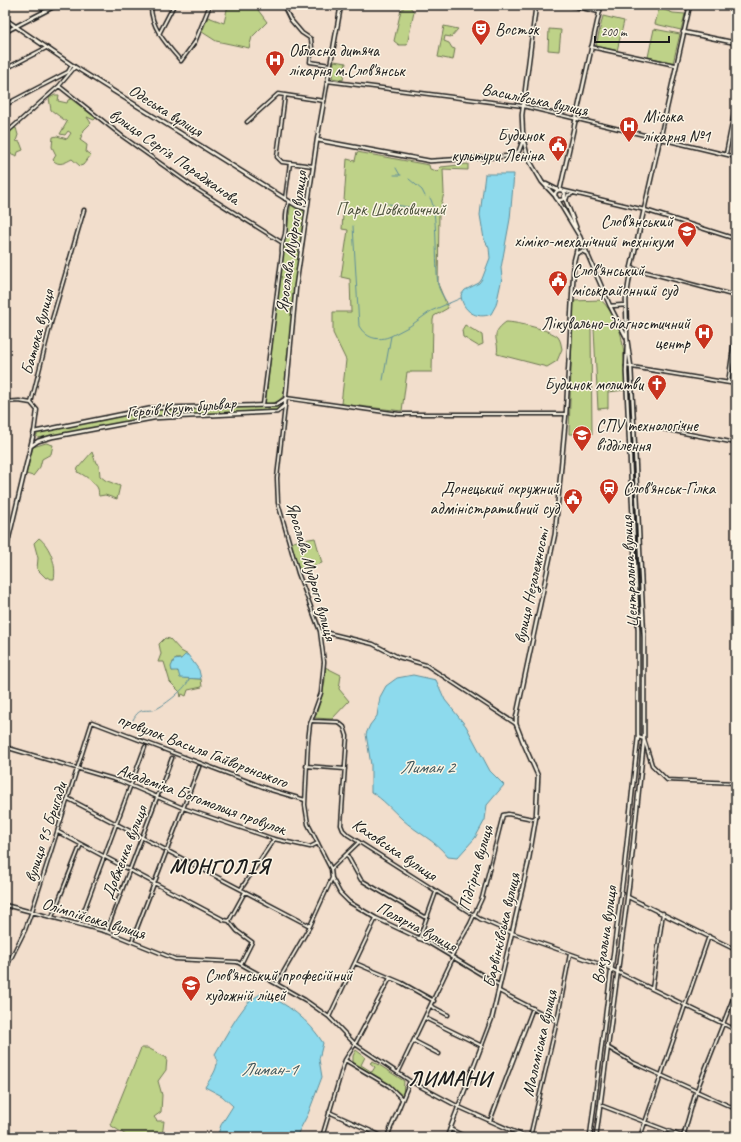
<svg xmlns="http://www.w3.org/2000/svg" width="741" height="1142" font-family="Caveat,sans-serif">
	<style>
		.green { fill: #bed288; stroke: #6d7752 }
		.water { fill: #8ddaed; stroke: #608e99 }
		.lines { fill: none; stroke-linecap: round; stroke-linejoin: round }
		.stream { stroke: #608e99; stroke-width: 1 }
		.minor-casing { stroke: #1c1c1c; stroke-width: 5 }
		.tertiary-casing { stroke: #1c1c1c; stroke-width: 5.5 }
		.minor { stroke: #fcf5e5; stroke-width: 2 }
		.tertiary { stroke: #fcf5e5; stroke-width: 2.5 }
		.labels { text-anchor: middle; stroke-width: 3; stroke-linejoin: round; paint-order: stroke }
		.poi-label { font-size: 17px; fill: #1c1c1c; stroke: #fcf5e5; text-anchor: start }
		.street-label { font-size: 17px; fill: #1c1c1c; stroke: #fcf5e5 }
		.park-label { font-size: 17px; fill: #4d533c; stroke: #fcf5e5 }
		.water-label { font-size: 18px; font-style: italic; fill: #3e555b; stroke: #fcf5e5 }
		.district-label { font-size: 21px; font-weight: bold; letter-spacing: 1px; fill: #1c1c1c; stroke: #fcf5e5 }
	</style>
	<rect width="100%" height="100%" fill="#f2decc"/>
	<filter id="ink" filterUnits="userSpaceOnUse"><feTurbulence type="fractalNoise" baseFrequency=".025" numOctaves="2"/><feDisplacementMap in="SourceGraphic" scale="8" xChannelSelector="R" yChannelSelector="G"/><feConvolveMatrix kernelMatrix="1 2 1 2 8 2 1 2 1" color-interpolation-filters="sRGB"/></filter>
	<g filter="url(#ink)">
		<path class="green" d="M228 5H259L261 7 258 10 267 22 252 37 249 48 216 41 202 32 208 17 224 23Z
			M405 7H410L414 12 407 45H399L394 41 401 10Z
			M659 8 673 13 685 14 681 30 655 24Z
			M603 16 624 21 617 51 596 46Z
			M444 26 458 29 451 37 445 36 444 41 449 43 452 48 455 49 453 60 438 57Z
			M549 29 561 30 559 51 548 50Z
			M654 29 680 34 673 63 648 57Z
			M334 61 346 63 343 80 332 78Z
			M55 95H59L58 101 67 103 68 100 71 99 96 118 94 120 87 117 91 123 84 130 80 140 87 145 86 152 91 155 83 165 80 166 72 159C66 162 59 167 53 160L56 155 52 147 53 137 57 136 67 139 71 133 68 131 65 135 60 134 67 122 51 110 49 98Z
			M13 128H16L18 135 16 141 20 142 23 150 18 152 17 156 12 154 5 156V135Z
			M357 152 429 165 430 169 437 171 441 167 468 164V170L443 169 444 193 439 214 438 284 448 308 434 316 433 320 432 372H407L402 411 341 404 346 360 333 333V312H351L350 279 341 277 348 230 342 229 347 159 355 161Z
			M291 202 305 211V214L294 292 285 389C283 401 277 403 265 404L283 254 282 242 286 236Z
			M601 300C628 327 623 355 625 390L608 392V408L598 409 594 329 591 328 592 434H569L573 301Z
			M506 322C516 322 551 330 558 337 561 341 561 345 562 349L557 361 547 367 497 354C500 340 488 335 506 322Z
			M465 325 482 335 483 344 478 346 463 337 462 330Z
			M277 406 279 408 278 410 154 417 39 438 36 436 39 431 153 409Z
			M46 443 53 445 51 454 42 459 40 467 33 476 26 474 33 447Z
			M92 452 96 463 99 465 100 476 105 480 120 486 117 499 105 495 99 496C98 494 99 491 98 489 97 484 82 473 77 472L78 468Z
			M39 538C50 546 57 566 54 579H51L48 577 46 578 37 569 38 558 34 543Z
			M315 538 322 563 299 570 291 544 293 542Z
			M165 638 170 639 181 651 188 655 181 659H176L173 662 172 671 176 670 184 678 201 679 202 687 188 690 186 696 182 694 181 697 180 692 170 682 164 662H158L161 654 159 644Z
			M325 667 341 675 339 689 349 701 332 719 315 718C320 702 327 684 325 667Z
			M141 1048H148L167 1058 166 1070 158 1081 162 1095 161 1112 154 1117 157 1121H164L162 1137H129L110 1125Z
			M356 1050 365 1057 361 1065 372 1072 375 1067 370 1063 373 1061 404 1081 403 1096 390 1085 353 1063V1056Z"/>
		<path class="water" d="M485 174H514L510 219 501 268 502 278 496 305 491 314C477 320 462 311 461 295L465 290 479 283 482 279 490 258 489 248 484 239 480 215Z
			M185 655H188L199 670 201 679 180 678 178 671H172L171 667 174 660 181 659Z
			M413 675 436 680 445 700 466 726 490 771 504 785 487 805 485 820 475 838 457 858 448 857C435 840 417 833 402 819 391 809 383 799 371 792V765L366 734 370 725 377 716 380 697 386 686 397 678Z
			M261 993C286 1002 310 1021 323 1043L319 1059 322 1077 308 1114 296 1137H217L221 1125 233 1106 222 1096 205 1087C212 1076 221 1066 215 1054 225 1037 234 1020 246 1005 249 1000 257 997 261 993Z"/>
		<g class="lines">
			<path class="stream" d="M396 168 400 175
				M394 175H401
				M409 179 422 190 425 196
				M430 198C438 207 435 267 438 284 439 291 444 297 447 303
				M385 203H387
				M389 204 421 209
				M426 210 433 212
				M353 226 359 326C366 338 378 342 391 336
				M383 380 391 336 410 326 431 311 461 298
				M133 720C140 705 147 713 156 709 165 705 188 687 189 679"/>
			<defs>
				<path id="minor" d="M151 5C150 27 167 45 181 61L195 42 210 5
					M283 5 290 19 302 33 311 39 312 48 310 62 330 65
					M159 34 174 5
					M591 47 675 65
					M5 69 46 48
					M327 81 523 106 736 157
					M59 86 122 136 195 188 281 242
					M5 105 68 72 72 65
					M247 122 278 94 285 95
					M5 134 59 86 75 67
					M726 154 736 103
					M313 166 282 162 277 157 285 95 324 101
					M561 190 645 210 736 239
					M285 199 290 163
					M566 200 568 195 572 194
					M631 268 736 296
					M626 366 736 384
					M728 383 736 327
					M286 398 399 414H566
					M5 402 19 401 31 403
					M31 403 51 323 84 210
					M31 403 37 410 34 432
					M263 405 282 253C281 244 283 242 285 234 287 223 284 212 289 202
					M663 429 736 443
					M320 631 373 644 398 657 426 665 516 724
					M312 721 338 722 344 727 347 736 341 825 343 830 348 835 480 919 512 933 605 966 736 1030
					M638 737 644 739 652 765 667 780 736 783
					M5 747 120 781 183 808 274 839 310 847 318 843
					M306 766 345 769
					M69 799 310 926
					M58 832 224 920 229 921 237 931 252 942 241 964
					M347 855 361 880 424 917 428 916
					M331 869 359 842
					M332 878 340 893 349 902 376 918 429 943 499 985
					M241 889 274 839
					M628 897 736 950
					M5 905 108 932 175 959 237 962 305 1000 329 1017 355 1044 410 1081 459 1107 526 1137
					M52 917 81 844
					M229 921 245 892
					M79 924 145 747
					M106 932 172 758
					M419 939 436 892
					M132 941 199 767
					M451 957 470 924 482 898 503 815 508 814 533 819 536 817
					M355 963 402 983 434 1001
					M5 970 25 930 32 911 92 722 271 790 305 800
					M277 983 310 926 332 878 331 869 308 824 305 805 308 741 310 724 321 693 324 662 320 631 298 573 278 503 277 478 285 406
					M652 989 663 913
					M499 991 557 1021
					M431 1006 448 1015
					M329 1017 376 918
					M425 1018 482 1046
					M414 1041 439 1054
					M607 1047 634 1063 736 1109
					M345 1060 389 1086 402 1099
					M398 1073 453 958
					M600 1105 684 1137
					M329 1112 384 1137
					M490 1121 533 1008
					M450 1129 466 1137
					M322 1137 345 1060 355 1044 390 978
					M387 1137 410 1081
					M530 1137 557 1021 570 954
					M640 1137 709 936
					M683 1137 695 1095 736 991"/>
				<path id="tertiary" d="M536 5 522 115 523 138 528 158 542 182 556 197 580 237 610 306 626 337
					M570 5 600 12
					M5 19 75 67 297 206 307 209
					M5 32 57 5
					M683 32 736 43
					M317 140 430 161 511 156 528 158
					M513 155 519 151 523 140
					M546 184 558 190
					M560 190 601 5
					M555 195a5 5 0 1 1 10 0a5 5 0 1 1-10 0Z
					M564 196 576 227
					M576 254 582 251 588 254
					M610 306 626 305
					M31 446 38 441 52 437 154 418 277 412 285 405 296 286 317 140 341 5
					M5 554 34 432 153 408 276 405 285 399
					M447 1137 492 1018 528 864 536 817 538 776 523 742 516 724V718L555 534 566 414 574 261 580 237
					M590 1137 624 870 638 737V630L626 372 627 344
					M596 1137 629 885 644 739V637L631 367 627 339 626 300 631 268 690 5"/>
			</defs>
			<use href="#minor" class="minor-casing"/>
			<use href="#tertiary" class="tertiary-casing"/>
			<use href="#minor" class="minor"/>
			<use href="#tertiary" class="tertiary"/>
		</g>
	</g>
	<defs>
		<symbol id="theatre-pin" viewBox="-11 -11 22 30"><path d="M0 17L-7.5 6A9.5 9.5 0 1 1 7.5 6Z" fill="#c8321e" stroke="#fcf5e5"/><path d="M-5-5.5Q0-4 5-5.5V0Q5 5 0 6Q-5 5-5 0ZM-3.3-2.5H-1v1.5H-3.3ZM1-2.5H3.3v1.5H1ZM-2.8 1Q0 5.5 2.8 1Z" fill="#fff"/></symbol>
		<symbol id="hospital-pin" viewBox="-11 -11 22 30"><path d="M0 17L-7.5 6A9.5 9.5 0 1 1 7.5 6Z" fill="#c8321e" stroke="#fcf5e5"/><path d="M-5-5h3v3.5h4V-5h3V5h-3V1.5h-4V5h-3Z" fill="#fff"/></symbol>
		<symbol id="civic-pin" viewBox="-11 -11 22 30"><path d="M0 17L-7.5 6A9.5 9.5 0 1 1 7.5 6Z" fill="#c8321e" stroke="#fcf5e5"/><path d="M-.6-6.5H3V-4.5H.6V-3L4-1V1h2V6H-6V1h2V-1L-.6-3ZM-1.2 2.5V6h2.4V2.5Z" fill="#fff"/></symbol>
		<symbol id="university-pin" viewBox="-11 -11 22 30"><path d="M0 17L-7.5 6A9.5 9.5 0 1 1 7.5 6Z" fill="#c8321e" stroke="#fcf5e5"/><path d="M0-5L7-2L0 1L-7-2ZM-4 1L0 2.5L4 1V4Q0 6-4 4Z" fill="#fff"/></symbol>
		<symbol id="church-pin" viewBox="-11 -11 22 30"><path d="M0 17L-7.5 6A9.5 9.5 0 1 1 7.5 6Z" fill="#c8321e" stroke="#fcf5e5"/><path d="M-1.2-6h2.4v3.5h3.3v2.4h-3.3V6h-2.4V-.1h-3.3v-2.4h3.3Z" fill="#fff"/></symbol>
		<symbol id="station-pin" viewBox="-11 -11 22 30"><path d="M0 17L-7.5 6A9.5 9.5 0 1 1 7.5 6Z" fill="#c8321e" stroke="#fcf5e5"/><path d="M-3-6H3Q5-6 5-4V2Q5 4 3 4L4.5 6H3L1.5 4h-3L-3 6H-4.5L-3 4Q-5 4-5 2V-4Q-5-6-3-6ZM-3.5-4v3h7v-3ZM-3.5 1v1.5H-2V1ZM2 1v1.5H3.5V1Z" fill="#fff"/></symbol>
	</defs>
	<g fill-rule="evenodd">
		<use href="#theatre-pin" x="470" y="18" width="22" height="30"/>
		<use href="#hospital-pin" x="264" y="49" width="22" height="30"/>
		<use href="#hospital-pin" x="618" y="115" width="22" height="30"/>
		<use href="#civic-pin" x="547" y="134" width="22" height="30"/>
		<use href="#university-pin" x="676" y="220" width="22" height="30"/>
		<use href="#civic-pin" x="547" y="269" width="22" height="30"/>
		<use href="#hospital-pin" x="693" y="322" width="22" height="30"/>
		<use href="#church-pin" x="646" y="373" width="22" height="30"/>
		<use href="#university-pin" x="571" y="424" width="22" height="30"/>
		<use href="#station-pin" x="598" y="477" width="22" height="30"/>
		<use href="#civic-pin" x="562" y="487" width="22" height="30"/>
		<use href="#university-pin" x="180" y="974" width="22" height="30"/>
	</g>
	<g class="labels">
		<g class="poi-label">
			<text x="495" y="35">Восток</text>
			<text x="289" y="56">Обласна дитяча<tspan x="289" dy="20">лікарня м.Слов'янськ</tspan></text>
			<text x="643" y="122">Міська<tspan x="643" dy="20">лікарня №1</tspan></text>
			<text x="544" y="141" text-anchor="end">Будинок<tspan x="544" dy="20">культури Леніна</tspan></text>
			<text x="673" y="227" text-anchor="end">Слов’янський<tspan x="673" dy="20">хіміко-механічний технікум</tspan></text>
			<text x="572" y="276">Слов'янський<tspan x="572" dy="20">міськрайонний суд</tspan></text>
			<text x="690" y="329" text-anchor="end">Лікувально-діагностичний<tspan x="690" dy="20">центр</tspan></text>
			<text x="643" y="390" text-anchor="end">Будинок молитви</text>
			<text x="596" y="431">СПУ технологічне<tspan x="596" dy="20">відділення</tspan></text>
			<text x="559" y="494" text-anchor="end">Донецький окружний<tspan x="559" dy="20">адміністративний суд</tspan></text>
			<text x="623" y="494">Слов'янськ-Гілка</text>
			<text x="205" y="981">Слов'янський професійний<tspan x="205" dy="20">художній ліцей</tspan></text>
		</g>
		<g class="street-label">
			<text transform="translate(535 99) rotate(12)" y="6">Василівська вулиця</text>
			<text transform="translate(166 110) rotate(32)" y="6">Одеська вулиця</text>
			<text transform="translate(175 156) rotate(35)" y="6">вулиця Сергія Параджанова</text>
			<text transform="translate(291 242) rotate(-82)" y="6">Ярослава Мудрого вулиця</text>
			<text transform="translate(37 332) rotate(-75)" y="6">Батюка вулиця</text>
			<text transform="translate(181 407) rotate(-5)" y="6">Героїв Крут бульвар</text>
			<text transform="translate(312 571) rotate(74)" y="6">Ярослава Мудрого вулиця</text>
			<text transform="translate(629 572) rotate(-93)" y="6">Центральна вулиця</text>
			<text transform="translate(531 586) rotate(-78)" y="6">вулиця Незалежності</text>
			<text transform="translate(203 750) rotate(21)" y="6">провулок Василя Гайворонського</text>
			<text transform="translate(202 799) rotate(20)" y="6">Академіка Богомольця провулок</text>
			<text transform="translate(45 832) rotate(-72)" y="6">вулиця 95 Бригади</text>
			<text transform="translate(395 849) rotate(34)" y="6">Каховська вулиця</text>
			<text transform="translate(124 852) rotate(-69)" y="6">Довженка вулиця</text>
			<text transform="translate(475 868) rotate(-74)" y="6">Підгірна вулиця</text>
			<text transform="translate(94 918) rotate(17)" y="6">Олімпійська вулиця</text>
			<text transform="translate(417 926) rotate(28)" y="6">Полярна вулиця</text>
			<text transform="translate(501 930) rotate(-77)" y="6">Барвінківська вулиця</text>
			<text transform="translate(604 935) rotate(-82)" y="6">Вокзальна вулиця</text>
			<text transform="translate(539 1043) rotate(-77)" y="6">Маломіська вулиця</text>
		</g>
		<g class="park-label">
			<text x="391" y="215">Парк Шовковичний</text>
		</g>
		<g class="water-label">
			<text x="427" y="773">Лиман 2</text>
			<text x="269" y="1075">Лиман-1</text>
		</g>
		<g class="district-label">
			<text x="220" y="873">МОНГОЛІЯ</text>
			<text x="450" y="1085">ЛИМАНИ</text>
		</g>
	</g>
	<rect width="741" height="1142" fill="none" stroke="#fcf5e5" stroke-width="20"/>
	<rect x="10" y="10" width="721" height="1122" fill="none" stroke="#1c1c1c" stroke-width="1.5" filter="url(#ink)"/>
	<path d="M595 36v6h74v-6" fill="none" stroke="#1c1c1c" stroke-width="2"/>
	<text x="601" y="36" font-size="12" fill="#1c1c1c" stroke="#fcf5e5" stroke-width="3" paint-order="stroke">200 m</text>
</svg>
